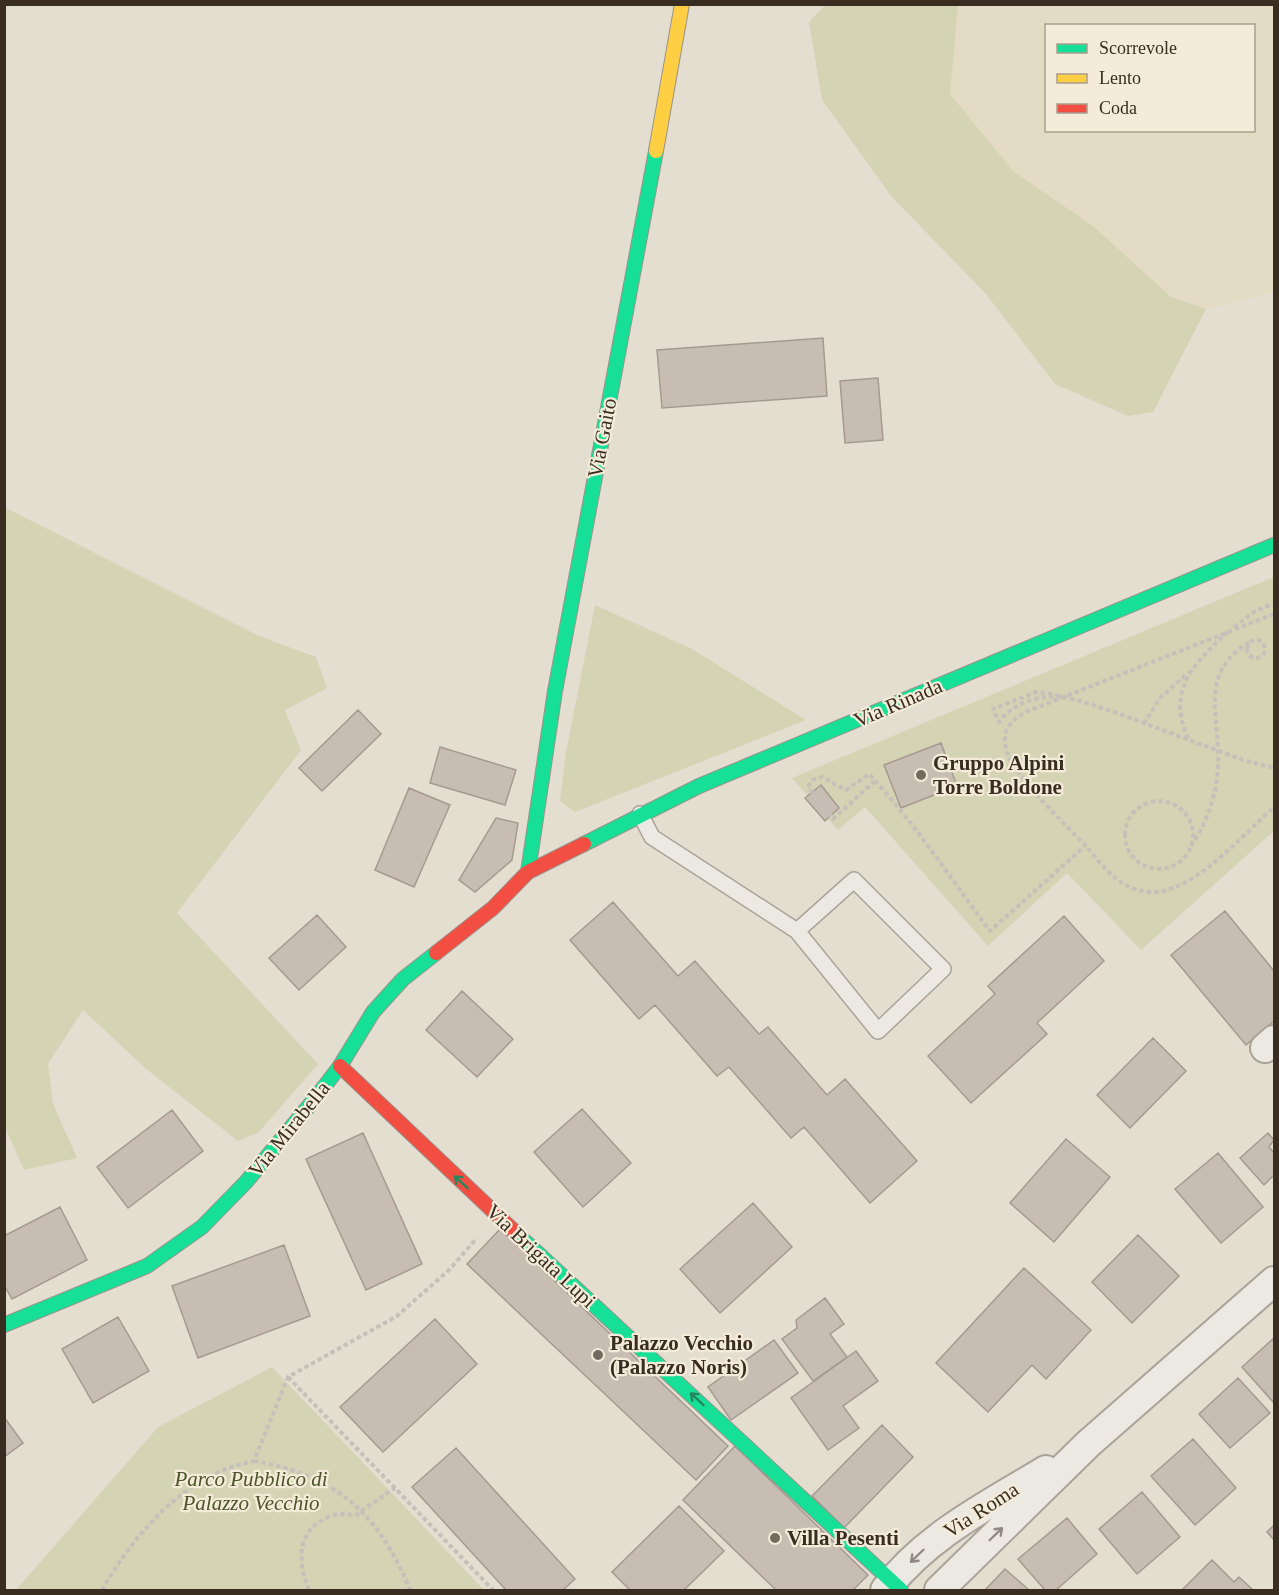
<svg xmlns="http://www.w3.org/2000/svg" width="1279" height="1595" font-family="Georgia,serif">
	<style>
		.farmland { fill: #e3dbc3; fill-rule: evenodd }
		.green { fill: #d4d3b4 }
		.building { fill: #c8bdb2; stroke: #a59a90; stroke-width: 1.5 }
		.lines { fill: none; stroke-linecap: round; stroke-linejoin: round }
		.lane-casing { stroke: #aaa399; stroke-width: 18 }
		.street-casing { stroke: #aaa399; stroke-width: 32 }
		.fast-casing { stroke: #9a938a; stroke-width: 16 }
		.slow-casing { stroke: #9a938a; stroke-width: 16 }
		.jam-casing { stroke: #9a938a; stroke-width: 16 }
		.path { stroke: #c5c0b9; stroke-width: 4; stroke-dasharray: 4.5 3; stroke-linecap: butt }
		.lane { stroke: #ece9e2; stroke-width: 15 }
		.street { stroke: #ece9e2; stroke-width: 28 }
		.fast { stroke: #16e098; stroke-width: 14 }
		.slow { stroke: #ffcf43; stroke-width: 14 }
		.jam { stroke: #f24e42; stroke-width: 14 }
		.oneway { stroke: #28865c }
		.oneway2 { stroke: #928a82 }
		.poi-dot { fill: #756a5f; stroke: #f4ebd9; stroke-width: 2 }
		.labels { text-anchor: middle; stroke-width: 4.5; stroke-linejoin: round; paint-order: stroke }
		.street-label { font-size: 21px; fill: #392c21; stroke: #f4ebd9 }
		.poi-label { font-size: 21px; font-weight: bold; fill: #392c21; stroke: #f4ebd9; text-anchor: start }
		.park-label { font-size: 21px; font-style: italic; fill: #4b5529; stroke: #f4ebd9 }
	</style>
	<rect width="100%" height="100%" fill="#e4ded1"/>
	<path class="farmland" d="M958 5H1274V292L1206 309 1171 297 1093 226 1014 172 950 94ZM1046 26H1254V130H1046Z"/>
	<path class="green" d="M825 5H958L950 94 1014 172 1093 226 1171 297 1206 309 1153 412 1128 416 1055 384 986 294 892 197 822 100 809 22Z
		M4 507 259 636 316 657 327 688 285 710 301 750 177 913 318 1064 259 1132 238 1141 145 1068 83 1010 48 1064 53 1104 77 1158 24 1170 5 1127Z
		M1274 577V831L1141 950 1067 873 988 946 865 807 838 830 792 778Z
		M595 605 692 649 806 720 575 812 560 801 566 752Z
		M272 1367 484 1590H16L158 1427Z"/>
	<path class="building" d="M823 338 827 396 662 408 657 350Z
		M878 378 883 440 845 443 840 381Z
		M358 710 381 734 322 791 299 768Z
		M941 743 957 786 901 808 884 765Z
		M440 747 516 770 505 805 430 783Z
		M821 785 839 808 825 821 805 798Z
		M409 788 450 805 414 887 375 870Z
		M496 818 518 823 512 860 475 892 459 880Z
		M613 902 678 976 695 961 759 1034 768 1027 827 1095 845 1079 917 1161 870 1203 804 1127 791 1138 729 1067 717 1076 655 1005 639 1019 570 940Z
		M1225 911 1274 971V1021L1246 1045 1171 955Z
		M317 915 346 947 299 990 269 958Z
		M1064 916 1104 961 1037 1023 1047 1034 971 1103 928 1056 995 994 988 986Z
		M462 991 513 1039 477 1077 426 1030Z
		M1153 1038 1186 1071 1130 1128 1097 1095Z
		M582 1109 631 1163 583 1207 534 1152Z
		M172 1110 203 1151 128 1208 97 1167Z
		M363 1133 422 1264 366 1290 306 1159Z
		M1268 1133 1274 1140 1269 1147 1274 1153V1175L1264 1185 1240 1158Z
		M1066 1139 1110 1177 1054 1242 1010 1203Z
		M1218 1153 1263 1207 1221 1243 1175 1189Z
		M753 1203 792 1247 720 1313 680 1269Z
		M60 1207 87 1260 12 1299 4 1285V1236Z
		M500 1229 728 1446 696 1480 467 1264Z
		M1138 1235 1179 1276 1132 1323 1092 1282Z
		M284 1245 310 1316 198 1358 172 1286Z
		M1024 1268 1091 1330 1046 1379 1032 1365 988 1412 936 1363Z
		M825 1298 844 1324 830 1334 847 1357 813 1381 782 1339 797 1328 796 1320Z
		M118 1317 149 1371 93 1403 62 1349Z
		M435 1319 477 1364 383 1452 340 1407Z
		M1274 1338V1403L1242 1367Z
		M774 1340 798 1373 731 1420 708 1387Z
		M856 1351 878 1381 843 1406 859 1428 828 1450 791 1398Z
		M1238 1378 1270 1413 1230 1448 1199 1414Z
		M4 1417 23 1443 4 1457Z
		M882 1425 913 1457 844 1528 812 1496Z
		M1193 1439 1236 1488 1195 1525 1151 1476Z
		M735 1446 868 1575 853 1590H776L683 1500Z
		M456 1448 575 1579 563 1590H506L412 1487Z
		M1142 1492 1180 1537 1137 1574 1099 1529Z
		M679 1506 724 1551 684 1590H630L612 1572Z
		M1067 1518 1097 1554 1056 1590H1045L1018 1559Z
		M1274 1525V1540L1267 1532Z
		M1212 1560 1234 1582 1239 1577 1253 1590H1182Z
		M1005 1569 1029 1590H985Z"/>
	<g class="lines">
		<defs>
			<path id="lane" d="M640 814 652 837 797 931 878 1031 943 969 854 880 797 931"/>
			<path id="street" d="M1265 1048 1274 1040
				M885 1590C926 1536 988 1505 1046 1470
				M939 1590 1088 1444 1274 1281"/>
			<path id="fast" d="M584 844 699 786 1274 545
				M528 872 555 691 656 151
				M514 1231 901 1590
				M4 1325 147 1266 202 1227 246 1182 317 1096 340 1066 373 1012 403 979 436 953"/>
			<path id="slow" d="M656 151 682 4"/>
			<path id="jam" d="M436 953 493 908 528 872 584 844
				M340 1066 514 1231"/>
		</defs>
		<use href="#lane" class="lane-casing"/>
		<use href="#street" class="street-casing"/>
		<use href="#fast" class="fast-casing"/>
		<use href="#slow" class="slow-casing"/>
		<use href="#jam" class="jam-casing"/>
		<path class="path" d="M1274 614 1028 711C1016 717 1004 726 1005 741 1005 752 1011 762 1017 770 1036 797 1062 821 1085 845 1097 859 1110 877 1127 886 1138 891 1151 894 1163 891 1203 882 1244 834 1274 807
			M1234 627 1254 612 1274 603
			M1228 632C1194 663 1165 691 1189 740L1243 760 1274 768
			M1247 649a9 9 0 1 1 18 0a9 9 0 1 1-18 0Z
			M1061 697C1038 695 1014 702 999 722L993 709 1036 692C1080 696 1145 724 1189 740
			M1144 724 1159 699 1189 672
			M875 781 833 819 808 787 812 780 822 777 846 790 869 774C914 822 951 879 990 931L1085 846
			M1125 835a34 34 0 1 1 68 0a34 34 0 1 1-68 0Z
			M1191 846C1207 822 1216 797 1218 768 1221 717 1195 671 1254 640
			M288 1377 493 1590
			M254 1461C336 1475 379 1514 410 1590
			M361 1511 395 1488
			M102 1590C135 1533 185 1474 254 1461L288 1377 397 1316 449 1270 477 1238
			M309 1590C297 1561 296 1529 331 1516 342 1512 353 1517 364 1513"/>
		<use href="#lane" class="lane"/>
		<use href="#street" class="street"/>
		<use href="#fast" class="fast"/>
		<use href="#slow" class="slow"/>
		<use href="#jam" class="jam"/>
	</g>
	<defs><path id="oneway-shaft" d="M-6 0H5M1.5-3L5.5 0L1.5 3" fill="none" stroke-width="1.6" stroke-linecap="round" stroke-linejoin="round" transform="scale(1.5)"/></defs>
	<g class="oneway">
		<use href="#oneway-shaft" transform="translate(461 1182) rotate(-137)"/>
		<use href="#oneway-shaft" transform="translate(697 1399) rotate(-137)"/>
	</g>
	<g class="oneway2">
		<use href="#oneway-shaft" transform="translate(996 1534) rotate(-44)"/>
		<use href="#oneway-shaft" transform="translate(917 1556) rotate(136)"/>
	</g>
	<g class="poi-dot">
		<circle cx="921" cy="775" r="6"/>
		<circle cx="598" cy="1355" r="6"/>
		<circle cx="775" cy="1538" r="6"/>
	</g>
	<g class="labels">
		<g class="street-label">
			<text transform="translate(602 438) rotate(-79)" y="7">Via Gaito</text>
			<text transform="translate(898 703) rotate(-23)" y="7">Via Rinada</text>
			<text transform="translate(289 1129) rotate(-51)" y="7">Via Mirabella</text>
			<text transform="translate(541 1256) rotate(43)" y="7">Via Brigata Lupi</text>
			<text transform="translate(981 1510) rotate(-33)" y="7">Via Roma</text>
		</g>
		<g class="poi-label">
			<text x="933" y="770">Gruppo Alpini<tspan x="933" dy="24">Torre Boldone</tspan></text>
			<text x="610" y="1350">Palazzo Vecchio<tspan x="610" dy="24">(Palazzo Noris)</tspan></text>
			<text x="787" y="1545">Villa Pesenti</text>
		</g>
		<g class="park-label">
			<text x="251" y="1486">Parco Pubblico di<tspan x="251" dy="24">Palazzo Vecchio</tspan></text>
		</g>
	</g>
	<rect width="1279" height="1595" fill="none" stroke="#392c21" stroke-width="12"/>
	<rect x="1045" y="24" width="210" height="108" fill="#f4ebd9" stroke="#a99f8f" stroke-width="1.5"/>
	<rect x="1057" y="44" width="30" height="9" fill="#16e098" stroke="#a99f8f" stroke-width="1.5"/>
	<text x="1099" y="54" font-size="18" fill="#392c21">Scorrevole</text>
	<rect x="1057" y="74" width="30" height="9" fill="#ffcf43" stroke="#a99f8f" stroke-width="1.5"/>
	<text x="1099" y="84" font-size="18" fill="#392c21">Lento</text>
	<rect x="1057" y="104" width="30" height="9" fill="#f24e42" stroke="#a99f8f" stroke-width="1.5"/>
	<text x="1099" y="114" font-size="18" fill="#392c21">Coda</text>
</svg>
